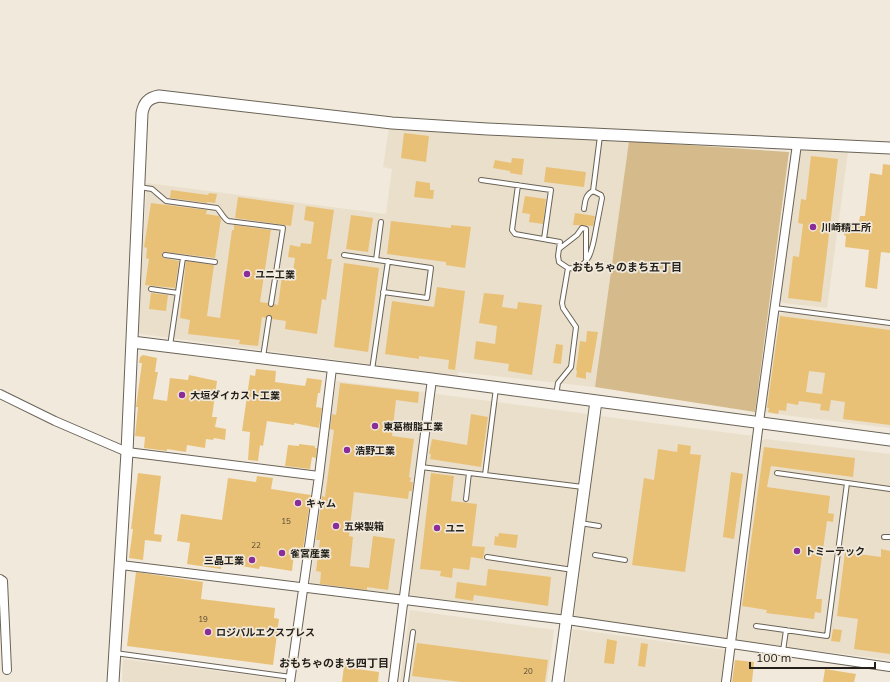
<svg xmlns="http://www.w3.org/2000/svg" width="890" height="682" font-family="Mulish,'Noto Sans JP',sans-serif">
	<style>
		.built { fill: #eadfca }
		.green { fill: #d5bb8c }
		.building { fill: #e9c176; fill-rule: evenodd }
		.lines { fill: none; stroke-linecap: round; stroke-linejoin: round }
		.service-casing { stroke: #6a6357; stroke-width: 6 }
		.minor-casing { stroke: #6a6357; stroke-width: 10 }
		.tertiary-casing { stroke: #6a6357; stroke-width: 13 }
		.service { stroke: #fff; stroke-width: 4 }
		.minor { stroke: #fff; stroke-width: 8 }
		.tertiary { stroke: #fff; stroke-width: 11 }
		.poi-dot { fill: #8a2d98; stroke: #f1e9db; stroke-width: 1.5 }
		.labels { text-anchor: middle; stroke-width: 3.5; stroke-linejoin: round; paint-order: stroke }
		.number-label { font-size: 8px; fill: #544832 }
		.poi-label { font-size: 10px; font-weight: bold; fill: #23201b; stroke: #f1e9db; text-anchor: start }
		.neighbourhood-label { font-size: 11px; font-weight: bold; fill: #23201b; stroke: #f1e9db }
	</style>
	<rect width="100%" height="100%" fill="#f1e9db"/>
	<path class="built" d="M389 128 491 136 600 139 629 141 595 387 458 372V376L141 334 137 332 147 183 386 214 392 169 383 167Z
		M800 149 848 152 827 308 783 303 780 300Z
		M785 311 890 326V428L767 413 765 411 779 315Z
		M336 381 425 392 399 596 310 585Z
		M436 394 587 414 561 615 409 595Z
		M600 416 753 436 726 638 574 618Z
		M765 439 890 454V660L736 640 761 441Z
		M410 610 554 630 547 682H400Z
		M573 629 725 650 721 682H566Z
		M123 659 288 680V682H122Z"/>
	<path class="green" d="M629 141 789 152 755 412 595 387Z"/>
	<path class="building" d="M404 133 429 136 426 162 401 158Z
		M811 156 838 159 821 302 788 298 793 256 799 257 803 224 798 223 801 199 806 200Z
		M512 158 524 159 522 175 510 173V171L493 168 495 160 511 163Z
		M883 164 890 165V253L881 252 877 289 865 287 869 250 845 247 846 236 844 235 845 222 859 223 860 216H865L870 173 882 175Z
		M546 167 586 172 584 187 544 182Z
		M416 181 430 183V190H434L433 199 414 197Z
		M171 190 208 195 209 193 217 194 215 203 207 202V203L170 198Z
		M525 196 546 199 543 224 529 222 530 214 522 213Z
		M238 197 294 205 291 226 235 218Z
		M151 203 207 210 206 214 219 216 221 219 215 258 165 252 162 253V256L163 258 179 261 175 288 145 285 149 259 146 258 147 248 144 247Z
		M306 206 334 210 327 259H332L326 300 322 299 317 334 285 329 286 321 272 319 271 316 269 315 266 318 262 317 258 346 239 344 240 340 188 334 190 320 180 318 186 261 214 265 207 316 220 318 232 230H234V225L271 230 260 302 268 303 269 306 271 307 274 304 278 305 282 276 292 278 295 258 288 257 290 245 300 247 301 243 311 244 314 222 304 220Z
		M575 213 595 216 593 226 573 225Z
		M351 215 373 218 368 252 346 249Z
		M391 221 451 228V225L471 227 465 268 446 265V262L387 254Z
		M344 263 379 268 368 352 334 347Z
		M437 287 465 291 455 370 448 369 449 360 419 356V359L385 354 392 301 434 307Z
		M151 293 168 295 166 311 149 309Z
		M484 293 504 295 502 307 517 309 518 302 542 305 532 375 508 371 509 364 474 359 476 341 495 344 497 326 479 323Z
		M780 316 890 330V425L843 419 845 402 831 400 829 411 820 410 821 404 799 401 798 405 787 403 786 411 779 410 778 414 768 412 769 408H767ZM809 371 825 373 822 394 806 392Z
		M587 331 598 332 591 373 586 372V379L576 377 577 371 576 370 580 341 586 342Z
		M556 344 563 345 561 364 553 363Z
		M143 355 157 358 155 372H158L153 399 167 401 170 378 188 380 189 375 217 381 212 417H217L215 427 226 429 225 440 214 438 213 440 206 439 205 448 187 445 186 452 167 449V451L144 448 145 437 135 436 138 407H136L142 363H139L140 357Z
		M256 369 276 371 275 382 305 386 307 378 322 380 320 393H318L316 407 322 408 319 428 294 423V425L267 421 263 446 260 445 258 461 248 460 250 432 242 431 250 375 255 376Z
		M340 383 419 392 418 403 396 400 392 436 414 439 409 477 411 478 410 482H413L412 491H409L408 499 354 492 349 536 353 537 350 566 369 568 373 536 395 539 388 590 367 587V590L320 584 321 572 316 571 320 540H316L322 496 325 497 334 430 330 429 332 414 336 415Z
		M471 414 488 417 481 467 430 459 431 454H429L432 439 467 445Z
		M299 444 315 446V448H317L316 458 312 457 310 469 285 466 288 445 299 446Z
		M678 444 691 446 690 454 701 455 685 572 632 565 644 478 654 480 658 449 677 452Z
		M764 447 855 458 853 477 771 466 767 487 830 496 828 513 834 514 833 522 827 521 816 599H822L821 613 815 612 814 619 766 613 767 610 742 606Z
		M731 472 743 474 734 539 723 537Z
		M138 473 161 476 154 534 162 535 161 542 145 540 143 560 129 558 133 529H131Z
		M431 473 454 476 451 501 477 504 472 546 485 547 483 559 471 557 469 570 453 568 452 578 440 576 441 571 420 569Z
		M257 476 273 478 271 489 311 495 302 555 294 554 292 571 260 566 259 569 241 566 242 564 222 561 221 569 187 564 190 543 177 541 181 514 222 520 228 478 256 482Z
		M499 533 518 535 516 548 494 545 495 536 498 537Z
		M881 549 890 551V654L854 649 858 619 837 616 845 552 881 557Z
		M488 569 551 577 548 606 474 595 473 601 455 598 457 582 486 586Z
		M136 572 203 582 201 599 275 608 274 618 279 619 273 665 127 646Z
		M833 629 842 630 840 642 831 641Z
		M607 639 617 641 614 664 604 663Z
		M417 643 548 660 545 682H461L412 676Z
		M641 643 648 644 645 667 638 666Z
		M345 658 358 659 357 669 379 672 378 682H342Z
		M735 660 754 662 752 682H732Z
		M825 669 856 674 854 682H823Z"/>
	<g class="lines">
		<defs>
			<path id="service" d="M481 180 551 190 544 239
				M518 185 512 230 515 234 560 242 558 256 559 262 568 268 562 303 563 308 576 327 571 367 558 383 556 395
				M139 187 152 189 166 201 217 208C221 212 223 218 228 221L283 228 271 304
				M593 191 600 136
				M559 249 577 235 582 228 586 229V259
				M165 255 215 262
				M344 255 431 268 427 298 383 292
				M376 260 381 222
				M568 268C590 271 593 246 596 229 598 219 600 208 602 198L601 195 593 191C585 195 585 202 584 209
				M151 289 178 293
				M775 308 890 323
				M170 346 183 258
				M263 357 269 318
				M372 370 388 261
				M421 467 583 487
				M777 473 890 489
				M485 475 496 388
				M466 499 469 473
				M580 523 599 526
				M884 537H890
				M595 555 625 560
				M487 557 573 570
				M756 626 827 636 847 483
				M783 651 786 630
				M115 653 291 677
				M406 682 413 632"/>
			<path id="minor" d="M0 394 55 421 127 452 319 476
				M121 565 567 620 890 667
				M0 579 3 581 7 670
				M290 682 319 476 332 368
				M393 682 432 379
				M726 682 759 422 797 144"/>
			<path id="tertiary" d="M132 342 432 379 890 440
				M113 682 127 452 142 113C144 103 148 98 159 96L392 123 487 129 890 148
				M558 682 596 401"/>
		</defs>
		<use href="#service" class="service-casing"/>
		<use href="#minor" class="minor-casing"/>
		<use href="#tertiary" class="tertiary-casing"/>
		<use href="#service" class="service"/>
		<use href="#minor" class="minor"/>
		<use href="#tertiary" class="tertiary"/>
	</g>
	<g class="poi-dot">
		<circle cx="813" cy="227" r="4"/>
		<circle cx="247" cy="274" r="4"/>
		<circle cx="182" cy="395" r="4"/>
		<circle cx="375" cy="426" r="4"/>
		<circle cx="347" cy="450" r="4"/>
		<circle cx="298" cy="503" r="4"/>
		<circle cx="336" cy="526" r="4"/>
		<circle cx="437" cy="528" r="4"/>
		<circle cx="797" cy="551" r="4"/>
		<circle cx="282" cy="553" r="4"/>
		<circle cx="252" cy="560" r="4"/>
		<circle cx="208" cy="632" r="4"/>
	</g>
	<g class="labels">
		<g class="number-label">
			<text x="286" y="524">15</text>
			<text x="256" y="548">22</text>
			<text x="203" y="622">19</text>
			<text x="528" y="674">20</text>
		</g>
		<g class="poi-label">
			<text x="821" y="231">川崎精工所</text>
			<text x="255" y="278">ユニ工業</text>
			<text x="190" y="399">大垣ダイカスト工業</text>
			<text x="383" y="430">東葛樹脂工業</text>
			<text x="355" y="454">浩野工業</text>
			<text x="306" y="507">キャム</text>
			<text x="344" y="530">五栄製箱</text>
			<text x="445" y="532">ユニ</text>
			<text x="805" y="555">トミーテック</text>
			<text x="290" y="557">雀宮産業</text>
			<text x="244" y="564" text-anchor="end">三晶工業</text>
			<text x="216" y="636">ロジパルエクスプレス</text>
		</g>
		<g class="neighbourhood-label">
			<text x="627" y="271">おもちゃのまち五丁目</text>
			<text x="334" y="667">おもちゃのまち四丁目</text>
		</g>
	</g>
	<path d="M750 662v6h125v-6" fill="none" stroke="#23201b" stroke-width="2"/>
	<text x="756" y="662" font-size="12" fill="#23201b" stroke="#f1e9db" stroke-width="3" paint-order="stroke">100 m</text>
</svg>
